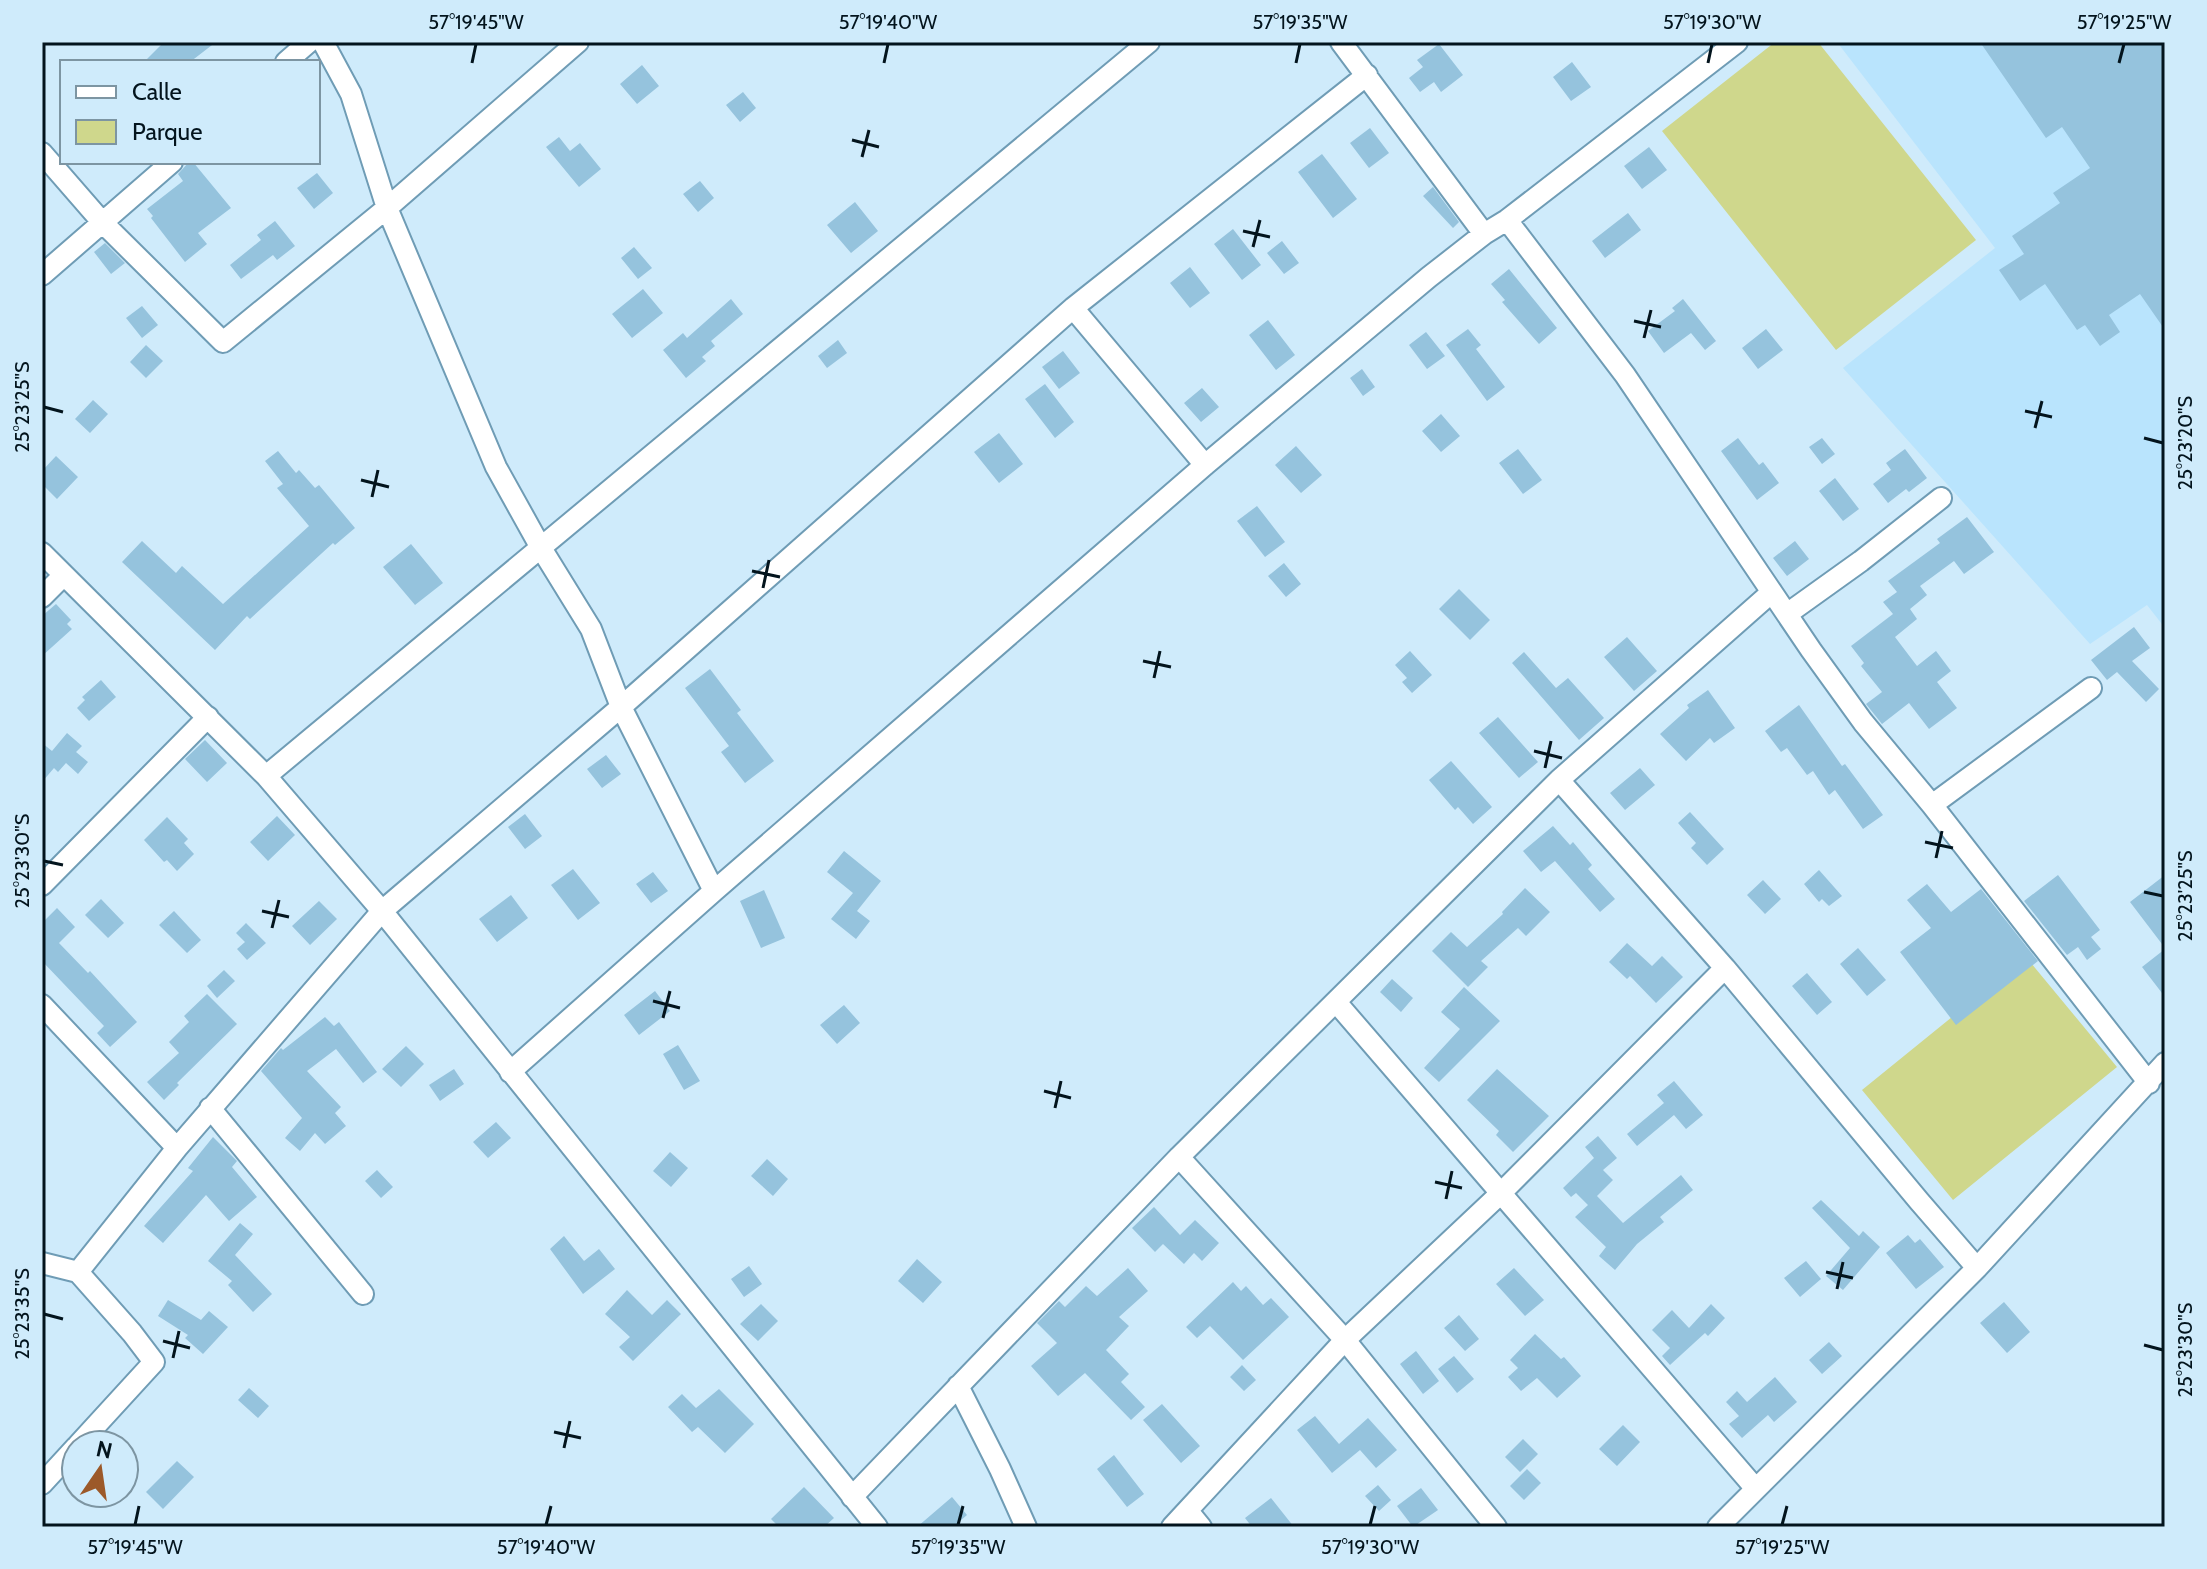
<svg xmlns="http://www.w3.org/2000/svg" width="2207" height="1569" font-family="Cabin,sans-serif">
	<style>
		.built { fill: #b9e4fd }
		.green { fill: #cfd78c }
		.building { fill: #95c3dd }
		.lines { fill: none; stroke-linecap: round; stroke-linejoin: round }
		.street-casing { stroke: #6f9cb5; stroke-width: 24 }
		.street { stroke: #fff; stroke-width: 20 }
		.ticks { fill: none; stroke: #03141d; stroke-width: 3 }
		.neatline { fill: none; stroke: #03141d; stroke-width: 3 }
		.ticks-label { font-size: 20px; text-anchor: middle; fill: #03141d }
	</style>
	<rect width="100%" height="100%" fill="#cfebfb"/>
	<path class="built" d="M1837 42H2165V628L2147 605 2090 644 1843 368 1995 248Z"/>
	<path class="green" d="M1775 42H1818L1976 240 1836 350 1662 131Z
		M2026 957 2117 1067 1953 1200 1862 1090Z"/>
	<path class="building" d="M164 42H216L190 62H144Z
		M1980 42H2165V330L2140 294 2109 315 2120 332 2100 346 2085 325 2077 330 2045 284 2020 301 1999 270 2024 254 2012 236 2060 203 2053 193 2090 168 2062 127 2046 138Z
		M1439 44 1463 75 1441 92 1434 82 1420 92 1409 78 1423 67 1417 60Z
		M1572 62 1591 87 1571 101 1553 77Z
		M642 65 659 86 637 104 620 84Z
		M743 92 756 108 740 122 726 105Z
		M1370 128 1389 153 1369 168 1350 143Z
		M559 137 570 151 580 143 601 169 579 187 546 147Z
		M1649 147 1667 170 1642 189 1624 166Z
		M1322 154 1357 199 1333 218 1298 172Z
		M189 162H193L231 208 198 233 207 244 185 262 151 218 153 216 147 209 183 181 178 174Z
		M317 173 333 193 314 209 297 188Z
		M700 181 714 198 698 212 683 194Z
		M1433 187 1459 222 1453 228 1423 196Z
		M855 202 878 231 851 253 827 225Z
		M1628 213 1641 230 1605 258 1592 241Z
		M275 221 295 246 277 260 273 255 241 279 230 265 261 240 257 235Z
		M1233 229 1261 265 1242 280 1214 244Z
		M1282 241 1299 263 1284 274 1267 253Z
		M105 243 125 263 111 274 94 252Z
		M634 247 652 268 638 279 621 258Z
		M1190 267 1210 293 1190 308 1170 283Z
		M1509 269 1557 328 1539 344 1502 302 1505 300 1491 284Z
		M643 289 663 313 632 338 612 314Z
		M731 299 743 314 711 341 715 346 702 357 706 361 686 378 663 350 683 333 687 338Z
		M1683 299 1716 341 1705 350 1691 333 1664 353 1648 331 1675 311 1672 308Z
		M142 306 158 325 142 338 126 318Z
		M1268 320 1295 355 1276 370 1249 335Z
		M1468 329 1481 345 1476 349 1505 387 1487 401 1446 345Z
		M1766 329 1783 350 1758 369 1742 348Z
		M1426 332 1445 356 1427 369 1409 345Z
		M838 340 847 353 827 368 818 356Z
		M146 345 163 361 146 378 130 362Z
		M1063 351 1080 373 1059 389 1042 367Z
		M1362 369 1375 387 1363 396 1350 378Z
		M1045 384 1074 422 1055 438 1025 399Z
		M1202 388 1219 407 1201 422 1184 403Z
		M93 400 108 414 90 433 75 419Z
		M1441 414 1460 436 1441 452 1422 431Z
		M999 433 1023 464 999 483 974 452Z
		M1738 438 1759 465 1763 462 1779 483 1757 500 1721 451Z
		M1822 438 1835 454 1822 464 1809 447Z
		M1296 446 1322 475 1301 493 1275 465Z
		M1518 449 1542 480 1523 494 1499 463Z
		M1905 449 1927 478 1909 492 1906 489 1888 503 1873 484 1891 470 1886 463Z
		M278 451 296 473 299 470 315 488 319 485 355 528 335 545 333 543 250 619 247 616 215 650 122 562 142 541 176 573 182 566 223 604 309 526 277 488 283 484 265 461Z
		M56 456 78 477 57 499 42 484V471Z
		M1835 478 1859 509 1843 521 1819 491Z
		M1257 506 1285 542 1265 557 1237 521Z
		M1967 517 1994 552 1964 574 1954 561 1920 586 1927 595 1910 609 1917 619 1895 637 1917 666 1936 651 1951 671 1937 682 1957 708 1929 729 1909 703 1882 724 1866 704 1882 692 1861 666 1864 663 1851 646 1893 614 1883 602 1897 592 1888 581 1940 543 1937 539Z
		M1795 541 1809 559 1787 576 1773 558Z
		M411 544 443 583 415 605 383 567Z
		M1284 563 1301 584 1286 597 1268 576Z
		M1459 589 1490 620 1470 640 1439 609Z
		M56 604 71 620 67 624 72 629 42 656V616Z
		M2134 627 2150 648 2132 661 2159 689 2146 702 2117 672 2107 680 2091 660Z
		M1627 637 1657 671 1634 691 1604 657Z
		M1410 651 1432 675 1412 693 1402 682 1407 678 1395 665Z
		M1524 652 1556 688 1568 678 1604 718 1579 740 1512 663Z
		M710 669 741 710 737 713 774 761 745 783 721 752 729 746 685 688Z
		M101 680 116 697 89 721 77 708 85 700 82 697Z
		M1708 690 1735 728 1714 743 1710 738 1686 761 1660 734 1689 708 1687 705Z
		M1799 705 1842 766 1845 764 1883 815 1863 829 1835 790 1829 795 1813 771 1807 775 1787 748 1781 752 1765 731Z
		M1498 717 1538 762 1519 778 1479 733Z
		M67 733 82 746 76 752 88 762 78 774 66 763 58 772 54 768 42 782V743L52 751Z
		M205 740 227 763 207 782 185 759Z
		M606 755 621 774 602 788 587 769Z
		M1451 761 1492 807 1473 824 1458 807 1455 810 1429 780Z
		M1640 768 1655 785 1625 810 1610 793Z
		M1690 812 1724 849 1707 865 1691 848 1696 843 1678 823Z
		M525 814 542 836 525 849 508 827Z
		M277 816 295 835 268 861 250 842Z
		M167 817 188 839 184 843 194 854 177 871 167 860 164 862 144 840Z
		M1553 826 1570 845 1573 842 1592 865 1588 869 1615 899 1600 912 1555 861 1541 872 1523 851Z
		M844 851 881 881 857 911 870 921 856 939 831 919 853 893 827 872Z
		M573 869 600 903 578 920 551 885Z
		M1819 870 1842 896 1829 906 1822 899 1819 902 1804 884Z
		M653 872 668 891 651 903 636 884Z
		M2058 875 2100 930 2091 937 2101 949 2087 960 2078 947 2067 955 2024 901Z
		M2165 875V948L2130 902Z
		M1763 880 1781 899 1765 914 1747 895Z
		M1927 884 1951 912 1981 889 2038 961 1956 1025 1900 952 1931 928 1907 900Z
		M1525 888 1550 912 1526 936 1518 928 1481 961 1488 967 1468 987 1432 951 1451 932 1467 947 1503 914 1502 912Z
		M764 890 785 938 761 948 740 901Z
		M511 895 528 918 497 942 479 919Z
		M101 899 124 923 108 938 85 915Z
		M319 901 337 919 310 945 292 926Z
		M57 908 75 927 59 943 88 973 90 971 137 1022 110 1047 97 1033 104 1026 42 961V923Z
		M174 911 201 940 187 953 159 925Z
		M246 923 266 943 247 960 237 949 245 942 236 933Z
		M1627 943 1652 966 1662 956 1683 977 1656 1003 1630 976 1627 979 1609 962Z
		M1858 948 1886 980 1867 996 1840 964Z
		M2165 949V997L2142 967Z
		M224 970 235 981 217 998 207 986Z
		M1807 973 1832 1002 1817 1015 1792 986Z
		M1392 979 1413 998 1401 1012 1380 992Z
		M1464 987 1500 1021 1439 1082 1424 1068 1460 1029 1441 1012Z
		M655 991 670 1011 639 1035 624 1015Z
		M207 994 237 1024 177 1083 179 1085 164 1100 147 1082 179 1053 169 1042 189 1022 184 1016Z
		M844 1005 860 1023 837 1044 820 1025Z
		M325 1017 334 1026 339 1022 377 1072 363 1083 336 1049 307 1071 341 1107 335 1113 346 1126 325 1144 315 1133 300 1151 285 1138 302 1118 261 1071 281 1048 283 1050Z
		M678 1045 700 1081 684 1090 663 1054Z
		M406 1046 424 1064 401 1087 382 1069Z
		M454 1069 464 1084 440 1101 429 1085Z
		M1497 1069 1549 1116 1513 1152 1496 1135 1499 1131 1467 1100Z
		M1674 1081 1703 1115 1686 1129 1674 1115 1637 1146 1627 1134 1664 1103 1657 1095Z
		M496 1122 511 1138 488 1158 473 1142Z
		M1598 1136 1617 1158 1603 1170 1613 1180 1597 1196 1623 1223 1681 1175 1693 1190 1660 1217 1664 1222 1637 1244 1615 1270 1599 1256 1606 1247 1575 1217 1588 1205 1576 1193 1571 1197 1563 1188 1594 1158 1585 1147Z
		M213 1137 237 1161 232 1167 257 1197 229 1221 206 1195 163 1243 144 1226 193 1171 188 1168Z
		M670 1152 688 1168 671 1187 653 1171Z
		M767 1159 788 1179 773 1196 751 1176Z
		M377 1170 393 1187 381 1198 365 1181Z
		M1821 1200 1859 1236 1863 1231 1880 1247 1843 1290 1826 1276 1850 1248 1812 1208Z
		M1154 1207 1180 1235 1195 1220 1219 1243 1202 1261 1194 1253 1184 1264 1163 1244 1155 1252 1132 1228Z
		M240 1223 253 1234 235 1255 272 1294 253 1312 228 1285 232 1281 208 1261Z
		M1908 1235 1915 1243 1920 1239 1944 1267 1916 1289 1886 1253Z
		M564 1236 584 1261 599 1249 615 1269 583 1294 550 1249Z
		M917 1259 942 1282 923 1303 898 1281Z
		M1806 1261 1821 1279 1800 1297 1784 1278Z
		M749 1266 762 1284 744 1297 731 1279Z
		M1128 1268 1148 1291 1119 1317 1129 1326 1106 1350 1129 1374 1121 1382 1145 1407 1131 1420 1085 1373 1058 1396 1031 1366 1057 1343 1037 1323 1059 1301 1065 1307 1086 1286 1097 1296Z
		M1514 1268 1544 1300 1525 1316 1496 1284Z
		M1233 1282 1241 1291 1246 1286 1263 1305 1271 1298 1289 1317 1243 1360 1210 1326 1197 1338 1186 1327Z
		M627 1290 652 1315 667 1300 681 1314 633 1361 619 1347 630 1337 605 1314Z
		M168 1300 201 1320 209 1311 228 1327 203 1354 185 1338 188 1335 158 1316Z
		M2004 1302 2030 1332 2007 1353 1980 1323Z
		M761 1304 778 1321 758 1341 740 1324Z
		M1711 1304 1725 1318 1708 1336 1705 1333 1670 1365 1662 1356 1670 1348 1652 1330 1672 1310 1689 1328Z
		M1459 1315 1479 1339 1465 1351 1444 1328Z
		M1535 1334 1561 1359 1564 1357 1581 1376 1557 1398 1537 1378 1521 1391 1508 1377 1518 1368 1510 1360Z
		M1829 1342 1842 1356 1822 1374 1809 1360Z
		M1416 1351 1439 1381 1423 1394 1400 1364Z
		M1454 1356 1474 1379 1457 1393 1438 1369Z
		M1242 1365 1256 1380 1244 1391 1230 1377Z
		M1775 1377 1797 1402 1774 1422 1768 1415 1742 1438 1729 1424 1739 1416 1726 1402 1737 1391 1747 1402Z
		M249 1388 269 1406 258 1418 238 1400Z
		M719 1389 754 1424 725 1453 698 1427 692 1432 668 1407 682 1394 696 1408Z
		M1162 1404 1200 1446 1181 1463 1143 1420Z
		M1315 1416 1339 1444 1368 1418 1397 1450 1376 1468 1360 1450 1332 1473 1297 1430Z
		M1623 1425 1640 1442 1617 1466 1599 1449Z
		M1523 1439 1538 1454 1520 1472 1505 1457Z
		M1114 1455 1144 1494 1127 1507 1097 1469Z
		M177 1461 194 1477 163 1509 146 1492Z
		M1527 1469 1541 1483 1524 1500 1510 1486Z
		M1378 1485 1391 1500 1379 1511 1365 1496Z
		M804 1487 834 1518 824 1527H779L771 1519Z
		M1421 1488 1438 1510 1413 1527 1397 1506Z
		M952 1497 967 1515 953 1527H917Z
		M1271 1498 1294 1527H1252L1245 1518Z"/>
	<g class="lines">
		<defs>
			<path id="street" d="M323 42 351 94 387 208 496 467 541 548 591 629 621 707 714 891
				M1341 42 1484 234
				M286 62 309 42
				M42 153 102 222 223 342 387 208 578 42
				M1507 220 1625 375 1811 650 1863 722 1932 805 2149 1083
				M42 275 172 162
				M1073 308 1205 465
				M42 553 266 776 382 911 877 1527
				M42 597 64 575
				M1787 614 1861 561 1941 498
				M266 776 1149 42
				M1559 780 1725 968 1919 1201 1977 1268
				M1932 805 2091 688
				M42 885 208 717
				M1336 1002 1756 1489
				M42 1005 177 1148
				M510 1072 714 891 1205 465 1429 277 1484 234 1507 220 1737 42
				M210 1108 363 1294
				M1179 1157 1345 1340 1496 1527
				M42 1263 78 1272 132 1333 154 1362 78 1445
				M78 1272 177 1148 382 911 621 707 1073 308 1367 75
				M958 1386 1000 1469 1026 1527
				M42 1484 76 1447
				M852 1497 1179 1157 1559 780 1772 592
				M1188 1511 1201 1527
				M1172 1527 1345 1340 1500 1194 1725 968
				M1718 1527 1977 1268 2165 1063"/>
		</defs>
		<use href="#street" class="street-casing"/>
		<use href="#street" class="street"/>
	</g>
	<path class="ticks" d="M472 63 476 44M884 63 888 44M1296 63 1300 44M1708 63 1712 44M2119 63 2124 44M852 140 879 147M862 157 869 130M1243 231 1270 237M1253 247 1260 220M1634 321 1661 327M1644 338 1651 310M44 407 63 412M2025 411 2052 417M2035 428 2042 401M2144 438 2163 443M361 480 389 487M372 497 378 470M752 571 780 577M763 588 769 560M1143 661 1171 667M1154 678 1160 651M1534 751 1562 758M1545 768 1551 741M1925 842 1953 848M1936 858 1942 831M44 861 63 865M2144 892 2163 896M262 911 289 917M272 928 279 900M653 1001 680 1008M663 1018 670 991M1044 1091 1071 1098M1055 1108 1061 1081M1435 1182 1462 1188M1446 1199 1452 1171M1826 1272 1853 1278M1837 1289 1843 1262M44 1314 63 1319M163 1341 190 1348M2144 1345 2163 1350M173 1358 179 1331M554 1432 581 1438M564 1448 570 1421M135 1525 139 1506M546 1525 551 1506M958 1525 963 1506M1370 1525 1375 1506M1782 1525 1787 1506"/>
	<rect width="2207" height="1569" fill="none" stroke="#cfebfb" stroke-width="88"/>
	<rect x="60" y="60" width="260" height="104" fill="#cfebfb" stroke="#7d95a2" stroke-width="2"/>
	<rect x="76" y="86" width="40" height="12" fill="#ffffff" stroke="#7d95a2" stroke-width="2"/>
	<text x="132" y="100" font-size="24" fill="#03141d">Calle</text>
	<rect x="76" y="120" width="40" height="24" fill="#cfd78c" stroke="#7d95a2" stroke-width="2"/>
	<text x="132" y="140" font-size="24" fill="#03141d">Parque</text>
	<g transform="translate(100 1469) rotate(13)"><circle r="38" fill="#cfebfb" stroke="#7d95a2" stroke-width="2"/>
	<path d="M0-6L14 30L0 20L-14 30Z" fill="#9c5929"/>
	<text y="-12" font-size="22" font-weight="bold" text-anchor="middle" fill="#03141d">N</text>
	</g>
	<rect x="44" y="44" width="2119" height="1481" class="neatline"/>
	<g class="ticks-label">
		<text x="476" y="29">57°19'45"W</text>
		<text x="888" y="29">57°19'40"W</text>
		<text x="1300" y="29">57°19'35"W</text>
		<text x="1712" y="29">57°19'30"W</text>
		<text x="2124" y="29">57°19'25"W</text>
		<text transform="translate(22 407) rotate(-90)" y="7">25°23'25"S</text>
		<text transform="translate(2185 443) rotate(-90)" y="7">25°23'20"S</text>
		<text transform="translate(22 861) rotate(-90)" y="7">25°23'30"S</text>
		<text transform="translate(2185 896) rotate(-90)" y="7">25°23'25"S</text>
		<text transform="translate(22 1314) rotate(-90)" y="7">25°23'35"S</text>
		<text transform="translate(2185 1350) rotate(-90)" y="7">25°23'30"S</text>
		<text x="135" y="1554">57°19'45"W</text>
		<text x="546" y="1554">57°19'40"W</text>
		<text x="958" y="1554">57°19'35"W</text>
		<text x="1370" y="1554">57°19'30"W</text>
		<text x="1782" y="1554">57°19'25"W</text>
	</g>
</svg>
